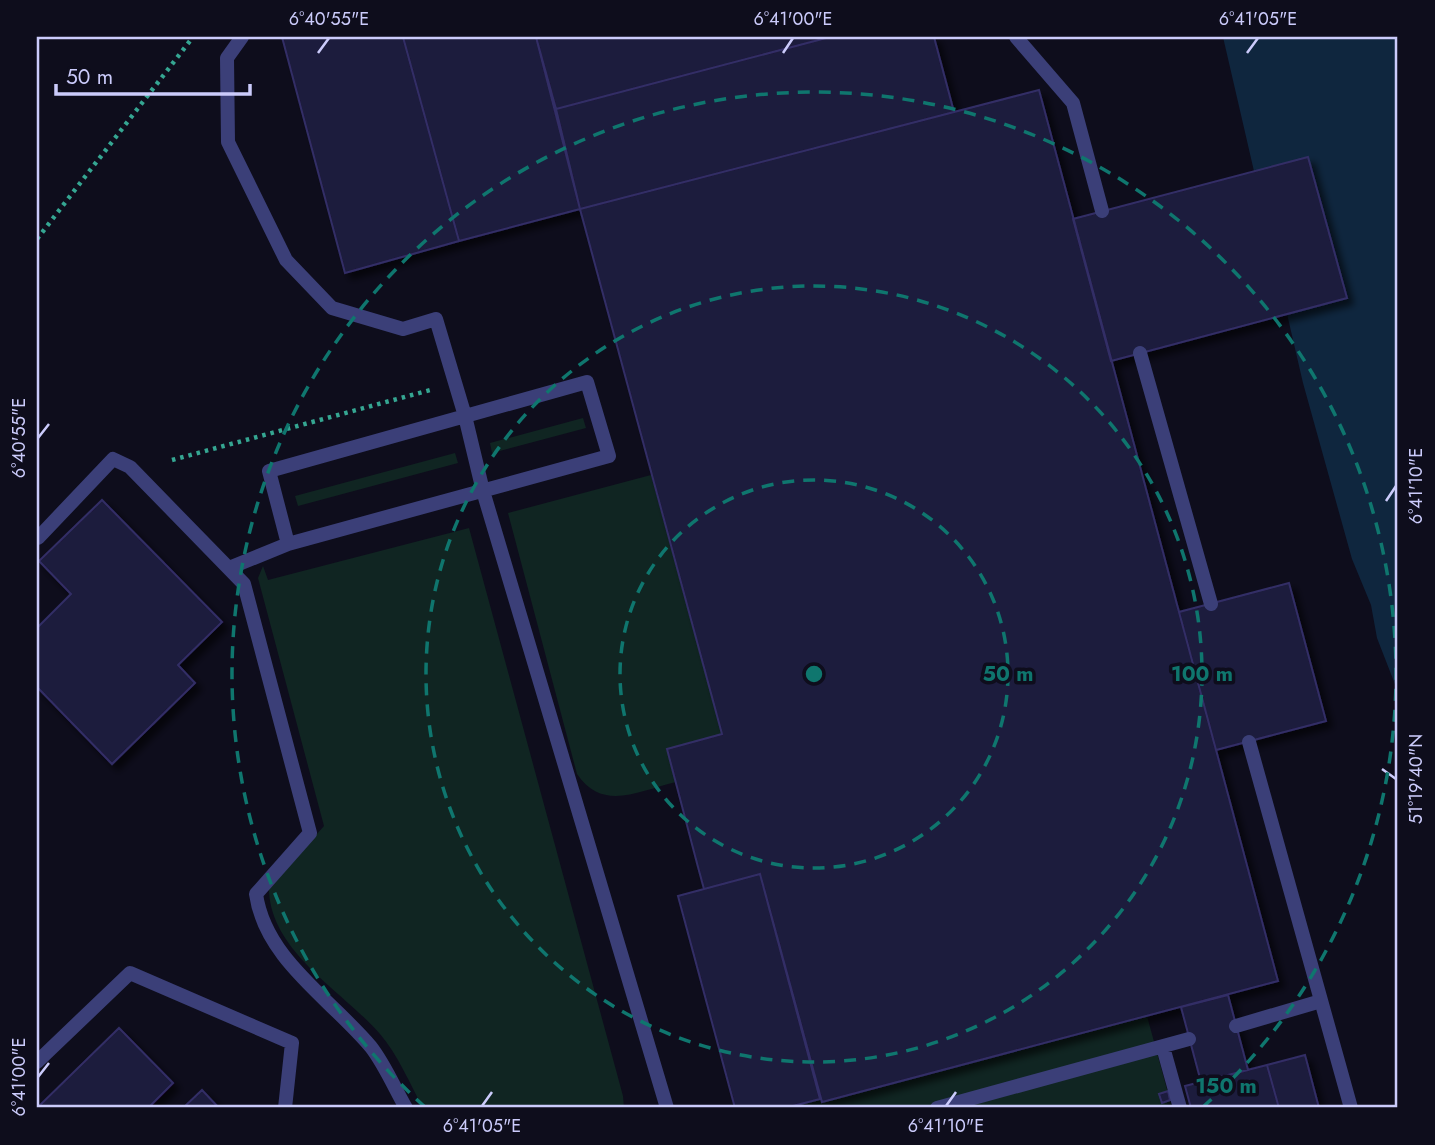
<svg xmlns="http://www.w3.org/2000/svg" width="1435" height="1145" font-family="Jost,sans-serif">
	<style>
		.green { fill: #102522 }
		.water { fill: #0f263e }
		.building { fill: #1d1a3c; stroke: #332e66; stroke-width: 2; filter: url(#shadow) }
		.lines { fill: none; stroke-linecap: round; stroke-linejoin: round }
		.path { stroke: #35a692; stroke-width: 4.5; stroke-dasharray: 3.5 5; stroke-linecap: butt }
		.lane { stroke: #3b3f78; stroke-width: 14 }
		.ticks { fill: none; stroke: #cbcbfb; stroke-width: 2.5 }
		.ring { fill: none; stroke: #0f766e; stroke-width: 3.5; stroke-dasharray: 12 9 }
		.centre { fill: #0f766e; stroke: #0e0d1c; stroke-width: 3.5 }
		.ring-label { font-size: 21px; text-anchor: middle; font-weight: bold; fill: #0f766e; stroke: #0e0d1c; stroke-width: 7; stroke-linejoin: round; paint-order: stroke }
		.neatline { fill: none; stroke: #cbcbfb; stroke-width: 2.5 }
		.ticks-label { font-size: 18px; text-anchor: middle; fill: #cbcbfb }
	</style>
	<defs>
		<filter id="shadow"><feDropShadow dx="6" dy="6" stdDeviation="3.5" flood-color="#0009"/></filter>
	</defs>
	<rect width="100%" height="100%" fill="#0e0d1c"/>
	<path class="green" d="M583 418 586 428 492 453 490 443Z
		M455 453 458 463 298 506 295 496Z
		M651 475 722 734 667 749 676 782C638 791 603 812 577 774L508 513Z
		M469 528 623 1096 624 1108H423C410 1084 398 1055 380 1034 343 991 269 951 269 888L324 826 258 578 263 566 268 580Z
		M1147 1016 1172 1108H785L820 1099 822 1102Z"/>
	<path class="water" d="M1223 37H1398V692L1377 638 1371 605 1352 559 1303 383Z"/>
	<path class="building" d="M282 37H403L459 241 345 273Z
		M403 37H536L580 209 459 241Z
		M536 37H830L556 109Z
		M830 37H934L954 112 580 209 556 109Z
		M1039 90 1278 981 822 1102 760 874 704 889 698 867 667 749 722 734 580 209Z
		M1308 157 1347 298 1111 361 1073 219Z
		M102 500 222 622 178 665 195 683 112 764 37 687V628L71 594 39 561Z
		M1289 583 1326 721 1216 750 1179 612Z
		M760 874 820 1099 785 1108H735L678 896Z
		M1228 995 1248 1070 1201 1082 1181 1007Z
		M119 1028 173 1083 148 1108H37Z
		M1305 1055 1319 1108H1279L1267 1065Z
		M1267 1065 1279 1108H1191L1185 1086Z
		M202 1090 219 1108H183Z
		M1168 1091 1170 1100 1162 1103 1159 1094Z"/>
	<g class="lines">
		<path class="path" d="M37 239 193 37
			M172 460 434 389"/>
		<path class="lane" d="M242 37 227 58 228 142 286 260 332 308 403 329 436 319 465 416 483 491 667 1108
			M1016 37 1073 103 1102 211
			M1140 353 1211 604
			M38 538 113 459 130 467 244 584 310 833 256 894C265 959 331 999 371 1047 385 1065 395 1089 406 1108
			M229 568 288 544 609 456 587 382 269 471 288 544
			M1249 742 1351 1108
			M1236 1026 1321 1001
			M1163 1047 1180 1108
			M37 1062 130 973 292 1043 285 1108
			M937 1108 1189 1039"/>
	</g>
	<path class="ticks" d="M318 53 329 38M783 53 793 38M1247 53 1258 38M38 438 49 424M1386 501 1396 486M1382 769 1396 779M38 1077 49 1063M482 1106 492 1092M946 1106 956 1092"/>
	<g class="ring">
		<circle cx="814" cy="674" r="194"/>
		<circle cx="814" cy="674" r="388"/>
		<path d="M425 1107A582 582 0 1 1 1203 1107"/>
	</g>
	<circle cx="814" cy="674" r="10" class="centre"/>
	<g class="ring-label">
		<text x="1008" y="681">50 m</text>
		<text x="1202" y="681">100 m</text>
		<text x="1226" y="1093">150 m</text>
	</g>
	<rect width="1435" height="1145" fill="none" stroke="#0e0d1c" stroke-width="77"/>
	<path d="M56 84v10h194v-10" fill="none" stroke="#cbcbfb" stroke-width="3.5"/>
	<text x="66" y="84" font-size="21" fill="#cbcbfb" stroke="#0e0d1c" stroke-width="5" paint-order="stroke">50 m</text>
	<rect x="38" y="38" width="1358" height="1068" class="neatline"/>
	<g class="ticks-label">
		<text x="329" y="25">6°40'55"E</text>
		<text x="793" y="25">6°41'00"E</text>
		<text x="1258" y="25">6°41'05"E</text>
		<text transform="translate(19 438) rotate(-90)" y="6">6°40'55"E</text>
		<text transform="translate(1416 486) rotate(-90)" y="6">6°41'10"E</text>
		<text transform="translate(1416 779) rotate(-90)" y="6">51°19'40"N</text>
		<text transform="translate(19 1077) rotate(-90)" y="6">6°41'00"E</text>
		<text x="482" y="1132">6°41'05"E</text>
		<text x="946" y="1132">6°41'10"E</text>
	</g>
</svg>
